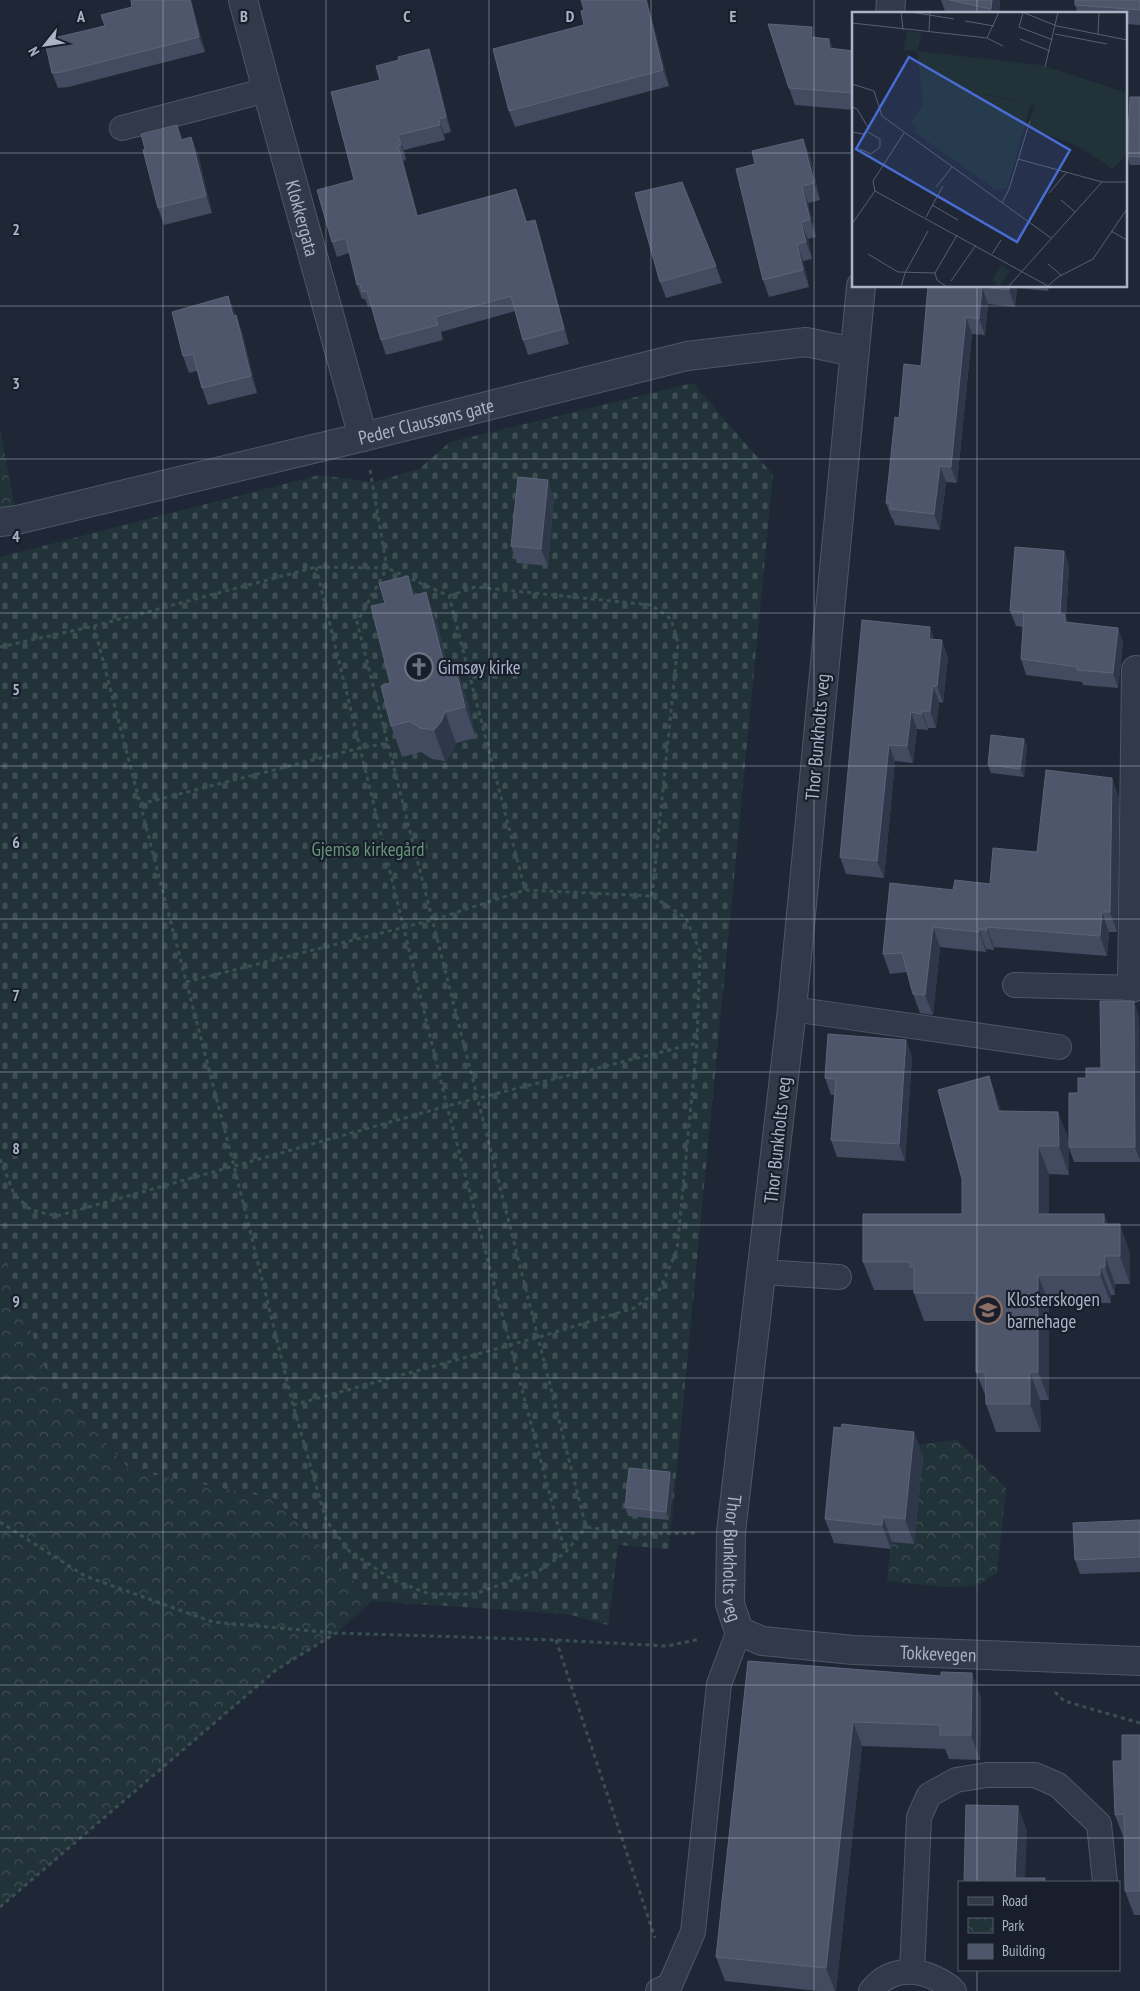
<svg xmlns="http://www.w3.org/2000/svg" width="1140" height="1991" font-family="'PT Sans Narrow',sans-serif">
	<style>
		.cemetery { fill: url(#cemetery-stones) }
		.park { fill: url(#park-crowns) }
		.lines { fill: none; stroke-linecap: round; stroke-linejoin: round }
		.service-casing { stroke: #505666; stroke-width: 26 }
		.minor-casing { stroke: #505666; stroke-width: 30 }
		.path { stroke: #3b4f53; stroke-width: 3; stroke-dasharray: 4 4; stroke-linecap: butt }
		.service { stroke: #323948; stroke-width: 24 }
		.minor { stroke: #323948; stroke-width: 28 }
		.wall { fill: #424b5f }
		.shaded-wall { fill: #2f384a }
		.building { fill: #4d566a; stroke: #5c6578 }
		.grid { fill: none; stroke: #acb3c5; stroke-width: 1; stroke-opacity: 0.55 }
		.labels { text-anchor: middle; stroke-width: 4.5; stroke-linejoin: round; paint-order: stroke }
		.street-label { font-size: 19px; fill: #acb3c5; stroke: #181e2c }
		.poi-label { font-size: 19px; fill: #acb3c5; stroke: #181e2c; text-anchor: start }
		.park-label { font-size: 19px; fill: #639673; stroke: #181e2c }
		.inset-road { fill: none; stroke: #575f70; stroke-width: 1 }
		.view { fill: #486cd2; fill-opacity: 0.15; stroke: #486cd2; stroke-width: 2.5 }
		.inset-edge { fill: none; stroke: #acb3c5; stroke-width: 2.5 }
		.grid-label { font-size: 16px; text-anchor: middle; font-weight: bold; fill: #acb3c5; stroke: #181e2c; stroke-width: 4.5; stroke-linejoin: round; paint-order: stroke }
	</style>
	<defs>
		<pattern id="cemetery-stones" width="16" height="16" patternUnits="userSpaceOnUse" patternTransform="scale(1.25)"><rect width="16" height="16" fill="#213338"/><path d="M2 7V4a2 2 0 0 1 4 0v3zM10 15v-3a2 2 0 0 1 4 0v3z" fill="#3f4e53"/></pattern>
		<pattern id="park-crowns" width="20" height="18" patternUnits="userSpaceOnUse" patternTransform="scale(1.25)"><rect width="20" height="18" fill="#213338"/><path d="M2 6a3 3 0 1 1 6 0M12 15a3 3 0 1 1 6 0" fill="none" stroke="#3f4e53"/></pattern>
	</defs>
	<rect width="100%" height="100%" fill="#1f2737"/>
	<path class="cemetery" d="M693 383 773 475 669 1549 618 1545 608 1625 567 1614 372 1601 276 1499 130 1470 49 1379 0 1249V557L319 475 373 482 419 469 450 442Z"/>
	<path class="park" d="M0 428 17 520 0 523Z
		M0 1249 49 1379 129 1470 276 1499 372 1601 336 1633 276 1670 0 1907Z
		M957 1440 1006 1488 997 1573 976 1586 943 1587 887 1581 900 1447Z"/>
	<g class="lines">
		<defs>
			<path id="service" d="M122 128 267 90
				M1015 985 1140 988
				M792 1009 1059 1047
				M762 1272 839 1277
				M912 1971 919 1817 929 1795 956 1780 987 1775H1035L1058 1785 1099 1824 1105 1882
				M658 1991 670 1985 693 1932 719 1684 739 1631
				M871 1991C887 1970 912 1967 935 1978 942 1982 949 1985 954 1991"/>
			<g id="minor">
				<path id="s1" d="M243 0 267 90 363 437"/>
				<path d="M890 14 891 0"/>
				<path id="s2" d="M861 286 792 1009 731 1532 730 1604 739 1631 762 1641 853 1650 1140 1661"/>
				<path id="s3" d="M0 522 17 520 363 437 687 356 806 342 854 352"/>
				<path d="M1132 988 1136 670"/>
			</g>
		</defs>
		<use href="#service" class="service-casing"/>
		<use href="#minor" class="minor-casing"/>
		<path class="path" d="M370 470 387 568 357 622 586 1527 636 1534 696 1533
			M316 567 447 1106 565 1552
			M449 596 475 587 651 605 671 619 678 643 652 896
			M94 626 234 1166 293 1405 326 1520 349 1551 393 1580 429 1594H475L540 1570 565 1553 586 1527
			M0 647 94 626 316 567 387 568 449 596 525 890
			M140 804 360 748 388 743
			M186 982 433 920 525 890 652 896 686 918 700 952 697 1043 677 1250 660 1289 634 1308 539 1337 293 1405
			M0 1159 14 1194 31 1210 57 1216 447 1106 697 1043
			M0 1522 85 1576 213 1622 335 1633
			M556 1640 655 1938
			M1055 1692 1064 1701 1140 1723
			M0 1907 276 1670 336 1633 556 1640 667 1646 700 1639"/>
		<use href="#service" class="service"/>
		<use href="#minor" class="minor"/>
	</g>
	<path class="wall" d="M191 0 205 52 68 87 58 88 52 73 54 40Z
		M647 0 669 86 515 127 509 111 584 25V10Z
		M941 0H1000L999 14H946Z
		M1140 0V25L1126 24V14H1078L1075 5Z
		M812 27 815 38 829 39 833 49 854 51V110L795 105 789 88Z
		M434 64 451 132 444 134 445 140 404 150 406 160 403 161 418 216 516 189 527 222 540 235 569 344 528 355 523 340 515 311 441 332 443 340 386 355 381 340 371 306 368 307 365 299H362L357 285 349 253 337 257 332 242 354 180 380 80Z
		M1140 97V165H1130L1127 156Z
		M191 137 198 154 212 213 164 225 158 208 183 140Z
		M810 156 820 200 808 203 816 237 808 239 812 259 803 261 809 287 769 297 763 280Z
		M716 266 722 283 666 298 660 282Z
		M928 286H1049L1048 291 1017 288 1015 307 988 304 985 335 972 334 957 483 946 482 940 530 895 525 893 519H892L886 503 899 418 921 366Z
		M228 296 242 332 257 393 208 405 202 388 197 371 189 373 183 356Z
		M554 497 548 566 517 563 511 546Z
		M1064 551 1069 566 1066 617 1068 623 1118 628 1123 643 1118 688 1083 685 1082 682 1026 675 1021 659 1023 627 1016 626 1010 611Z
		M415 595 437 623 448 668 455 666 466 697 476 738 456 743 452 753 445 761 432 759 421 752 402 757 391 726 390 683Z
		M935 639 948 657 943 703 939 702 936 728H928V730L917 729 913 763 895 761 884 878 846 874 840 857Z
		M1024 739 1027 747 1024 777 991 773 988 765Z
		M1119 797 1117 932H1109L1107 956 994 947V950L986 949V952L940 947 933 1015 920 1013 913 994 907 972 890 974 883 954 953 890 990 884 1037 852Z
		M1139 1016 1140 1162H1074L1069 1148V1175L1049 1174V1214L1108 1224 1130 1253V1284H1115V1295H1111V1303H1049V1400H1040L1041 1432H996L986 1404V1397L976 1372V1321H924L914 1293V1290H874L863 1262 962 1214 989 1076 1001 1111 1069 1140 1078 1093 1086 1078 1101 1068Z
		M906 1040 912 1057 905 1161 837 1157 831 1140 835 1095H831L825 1078Z
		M923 1456 914 1544 892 1542 891 1549 834 1543 825 1519Z
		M670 1472 674 1481 669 1520 628 1516 625 1507Z
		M1140 1520V1572L1080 1574 1075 1560Z
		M748 1661 981 1697 980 1760 949 1759 945 1749 862 1746 836 1991H818L725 1981 716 1957Z
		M1140 1735V1915H1134L1125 1891 1124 1839 1115 1815 1122 1761Z"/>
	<path class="shaded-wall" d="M190 0H191L205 52 199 37Z
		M646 0H647L669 86 663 70Z
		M992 0H1000L999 14H993L991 9Z
		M812 27 818 44 811 37Z
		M829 39 836 56 829 48Z
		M429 49 434 64 451 132 446 117Z
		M439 119 444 134 445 140 440 125Z
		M177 125 184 142 181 140Z
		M398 135 404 150 406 160 401 145Z
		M191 137 198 154 212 213 206 196Z
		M803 139 810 156 820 200 814 183Z
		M398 146 403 161 422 231 417 216Z
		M802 186 808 203 816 237 810 220Z
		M535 220 540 235 569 344 564 329Z
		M801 222 808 239 812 259 806 242Z
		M797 244 803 261 809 287 803 270Z
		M1010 286H1017V288L1015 307 1009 290Z
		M982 287 988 304 985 335 979 319Z
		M228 296 235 313 240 333 233 316Z
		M236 315 242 332 257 393 251 376Z
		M966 317 972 334 957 483 951 467Z
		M940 466 946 482 940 530 934 514Z
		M548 480 554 497 548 566 541 549Z
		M1064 551 1069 566 1066 617 1071 630 1070 637 1060 614Z
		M408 576 419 606 413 596Z
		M426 592 437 623 456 699 445 668Z
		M930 627 936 644 929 639Z
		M1118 628 1123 643 1118 688 1113 673Z
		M942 640 948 657 943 703 937 686Z
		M455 666 466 697 476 738 465 707Z
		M933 686 939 702 936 728 930 711Z
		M922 711 928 728V730L922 714Z
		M445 712 456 743 452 753 445 761 434 730Z
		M911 712 917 729 913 763 907 746Z
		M1024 739 1027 747 1024 777 1020 769Z
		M889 745 895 761 884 878 877 861Z
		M1112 778 1119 797 1117 932 1110 912Z
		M1102 912 1109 932 1107 956 1100 936Z
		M933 927 940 947 933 1015 925 995Z
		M987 927 994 947V950L987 930Z
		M979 929 986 949V952L979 932Z
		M1134 1001 1139 1016 1140 1160 1135 1147Z
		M906 1040 912 1057 905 1161 899 1144Z
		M989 1076 999 1105 1008 1139 998 1111Z
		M1058 1112 1069 1140V1175L1059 1146Z
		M1038 1146 1049 1174V1243L1038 1214Z
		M1104 1214 1115 1242 1104 1224Z
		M1120 1224 1130 1253V1284L1120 1256Z
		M1105 1256 1115 1284V1295L1105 1267Z
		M1100 1267 1111 1295V1303L1100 1275Z
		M1038 1275 1049 1303V1400L1038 1372Z
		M1030 1372 1040 1400 1041 1432 1030 1404Z
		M914 1432 923 1456 914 1544 905 1519Z
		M670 1472 674 1481 669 1520 666 1512Z
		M883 1517 892 1542 891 1549 882 1525Z
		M972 1673 981 1697 980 1760 971 1735Z
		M853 1722 862 1746 836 1991H835L826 1968Z
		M1018 1806 1027 1831 1025 1882 1015 1878Z"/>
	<path class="building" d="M131 0H190L199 37 62 72 52 73 45 42 54 40V38L105 26 101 15 132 7Z
		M581 0H646L663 70 509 111 493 49 584 25 581 11 584 10Z
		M949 0H992L991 9Z
		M1075 0H1140V10L1075 5Z
		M768 24 812 27 811 37 829 39V48L854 51V77L852 93 789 88Z
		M429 49 446 117 439 119 440 125 398 135 401 145 398 146 417 216 516 189 526 222 535 220 564 329 523 340 511 296 435 317 438 325 381 340 367 291 362 292 360 284 357 285 346 238 332 242 317 190 354 180 331 92 380 80 376 66 399 60 398 57Z
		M1130 97H1140V157L1127 156Z
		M177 125 181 140 191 137 206 196 158 208 143 150 145 149 141 134Z
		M803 139 814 183 802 186 810 220 801 222 806 242 797 244 803 270 763 280 736 169 755 164 752 151Z
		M682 182 716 266 660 282 635 193Z
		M928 286H1010L1009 290 982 287 979 319 966 317 951 467 940 466 934 514 890 509V503H886L895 417 899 418 904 364 921 366Z
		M228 296 233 316 236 315 251 376 202 388 193 354 183 356 172 312Z
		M518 477 548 480 541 549 511 546Z
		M1015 547 1064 551 1060 614 1065 615V622L1118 628 1113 673 1077 670 1078 667 1021 659 1024 612 1010 611Z
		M408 576 413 596 426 592 445 668 455 666 465 707 445 712 441 722 434 730 420 728 410 721 391 726 381 686 390 683 371 606 385 603 379 583Z
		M862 620 930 627 929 639 942 640 937 686H933L930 711H922V714L911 712 907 746 889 745 877 861 840 857Z
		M991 735 1024 739 1020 769 988 765Z
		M1046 770 1112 778 1110 912H1102L1100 936 987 927V930L979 929V932L933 927 925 995 913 994 902 953 883 954 890 883 953 890 955 880 990 884 993 848 1037 852Z
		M1100 1001H1134L1135 1147H1069V1093H1078V1078H1086V1068H1101Z
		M828 1034 906 1040 899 1144 831 1140 836 1079 825 1078Z
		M989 1076 998 1111 1058 1112 1059 1146H1038V1214H1104V1224H1120V1256H1105V1267H1100V1275H1038V1372H1030V1404H986L985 1372H976V1293H914V1267H910V1262H863V1214H962V1179L938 1090Z
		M842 1424 914 1432 905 1519 883 1517 882 1525 825 1519 834 1427 841 1428Z
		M629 1468 670 1472 666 1512 625 1507Z
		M1140 1520V1557L1075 1560 1073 1523Z
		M748 1661 941 1676V1672L972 1673 971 1735H940V1725L853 1722 826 1968 716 1957Z
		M1122 1735H1140V1891H1125L1124 1814 1115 1815 1113 1761H1122Z
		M966 1805 1018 1806 1015 1878H1045V1882H964Z"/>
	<path class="grid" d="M163 0V1991M326 0V1991M489 0V1991M651 0V1991M814 0V1991M977 0V14M0 153H854M1126 153H1140M977 286V1882M0 306H1140M0 459H1140M0 613H1140M0 766H1140M0 919H1140M0 1072H1140M0 1225H1140M0 1378H1140M0 1532H1140M0 1685H1140M0 1838H1140M977 1970V1991"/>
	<defs>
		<symbol id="church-ring" viewBox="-11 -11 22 22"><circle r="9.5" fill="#181e2c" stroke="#6b7280" stroke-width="1.5"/><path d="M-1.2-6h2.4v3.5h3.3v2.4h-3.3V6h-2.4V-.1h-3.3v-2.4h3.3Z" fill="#6b7280"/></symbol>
		<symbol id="school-ring" viewBox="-11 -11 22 22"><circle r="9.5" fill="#181e2c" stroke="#8d6e63" stroke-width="1.5"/><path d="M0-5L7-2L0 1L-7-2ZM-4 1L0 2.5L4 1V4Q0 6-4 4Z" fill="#8d6e63"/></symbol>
	</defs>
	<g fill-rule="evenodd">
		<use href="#church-ring" x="403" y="651" width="32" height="32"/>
		<use href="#school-ring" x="972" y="1294" width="32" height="32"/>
	</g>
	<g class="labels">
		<g class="street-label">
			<text dy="7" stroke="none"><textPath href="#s1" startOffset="226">Klokkergata</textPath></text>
			<text dy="7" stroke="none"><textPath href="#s3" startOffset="438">Peder Claussøns gate</textPath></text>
			<text transform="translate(817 737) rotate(-85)" y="7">Thor Bunkholts veg</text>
			<text transform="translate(777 1140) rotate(-84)" y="7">Thor Bunkholts veg</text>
			<text dy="7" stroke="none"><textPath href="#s2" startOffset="1279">Thor Bunkholts veg</textPath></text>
			<text dy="7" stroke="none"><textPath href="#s2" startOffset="1555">Tokkevegen</textPath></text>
		</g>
		<g class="poi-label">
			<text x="438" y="674">Gimsøy kirke</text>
			<text x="1007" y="1306">Klosterskogen<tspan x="1007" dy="22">barnehage</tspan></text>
		</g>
		<g class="park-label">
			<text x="368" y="856">Gjemsø kirkegård</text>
		</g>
	</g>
	<g transform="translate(852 12)">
		<rect width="275" height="275" fill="#1f2737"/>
		<path d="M150 253 158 259 147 274 140 268Z" fill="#213338"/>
		<path d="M104 77 179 92 155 176 144 178 62 120 64 116 58 111 71 93 84 90 93 80Z" fill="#213338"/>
		<path d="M55 19 70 21 65 39 189 53 275 81V141L261 157 230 136 175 115 183 93 148 85 104 77 93 80 84 90 71 93 65 39 51 38Z" fill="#213338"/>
		<path class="inset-road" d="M49 0 51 18M59 0 102 7M170 0 205 14 275 28M171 1 167 15 201 28M113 9 142 14M0 11 135 26M77 20 78 0M203 22 255 32M246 22 247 0M135 26 147 0M135 26 151 34M168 27 198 39M193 55 206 0M0 72 22 79 30 104 199 226M0 95 5 97 17 117 11 122 0 120M52 121 21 169 23 179 196 274M8 137 19 142 28 135V127L16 120M166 147 250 170H275M84 175 100 155M197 181 215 160M85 183 111 198M209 188 223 200M150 191 157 177 178 109M80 193 106 208M74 205 91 174M0 212 23 179M259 219 275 228M16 242 46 260 83 261M140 242 149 228M196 252 209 263M99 269 124 233M49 275 53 261 76 219M95 275 85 268 83 261 105 223M156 275 250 170M195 275 206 265 241 247 275 197"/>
		<path class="view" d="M57 45 218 138 165 230 4 137Z"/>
		<rect width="275" height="275" class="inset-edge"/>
	</g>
	<g class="grid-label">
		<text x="81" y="22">A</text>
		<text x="244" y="22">B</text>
		<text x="407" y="22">C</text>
		<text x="570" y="22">D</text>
		<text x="733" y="22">E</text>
		<text x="16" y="235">2</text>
		<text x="16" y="389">3</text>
		<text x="16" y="542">4</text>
		<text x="16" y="695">5</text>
		<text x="16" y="848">6</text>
		<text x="16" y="1001">7</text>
		<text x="16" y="1154">8</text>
		<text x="16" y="1307">9</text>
	</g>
	<rect x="958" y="1881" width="162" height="90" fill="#181e2c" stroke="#535a69"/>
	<rect x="968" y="1897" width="25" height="8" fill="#323948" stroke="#535a69"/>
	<text x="1002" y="1906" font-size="15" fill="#acb3c5">Road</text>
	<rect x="968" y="1918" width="25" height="15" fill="url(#park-crowns)" stroke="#535a69"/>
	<text x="1002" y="1931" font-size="15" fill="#acb3c5">Park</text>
	<rect x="968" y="1944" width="25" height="15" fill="#4d566a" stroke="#535a69"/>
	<text x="1002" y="1956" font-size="15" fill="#acb3c5">Building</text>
	<g transform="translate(45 45) rotate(240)" stroke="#181e2c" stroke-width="4" paint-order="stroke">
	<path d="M0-4L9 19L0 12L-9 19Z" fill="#acb3c5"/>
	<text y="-8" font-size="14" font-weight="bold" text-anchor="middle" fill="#acb3c5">N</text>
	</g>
</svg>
